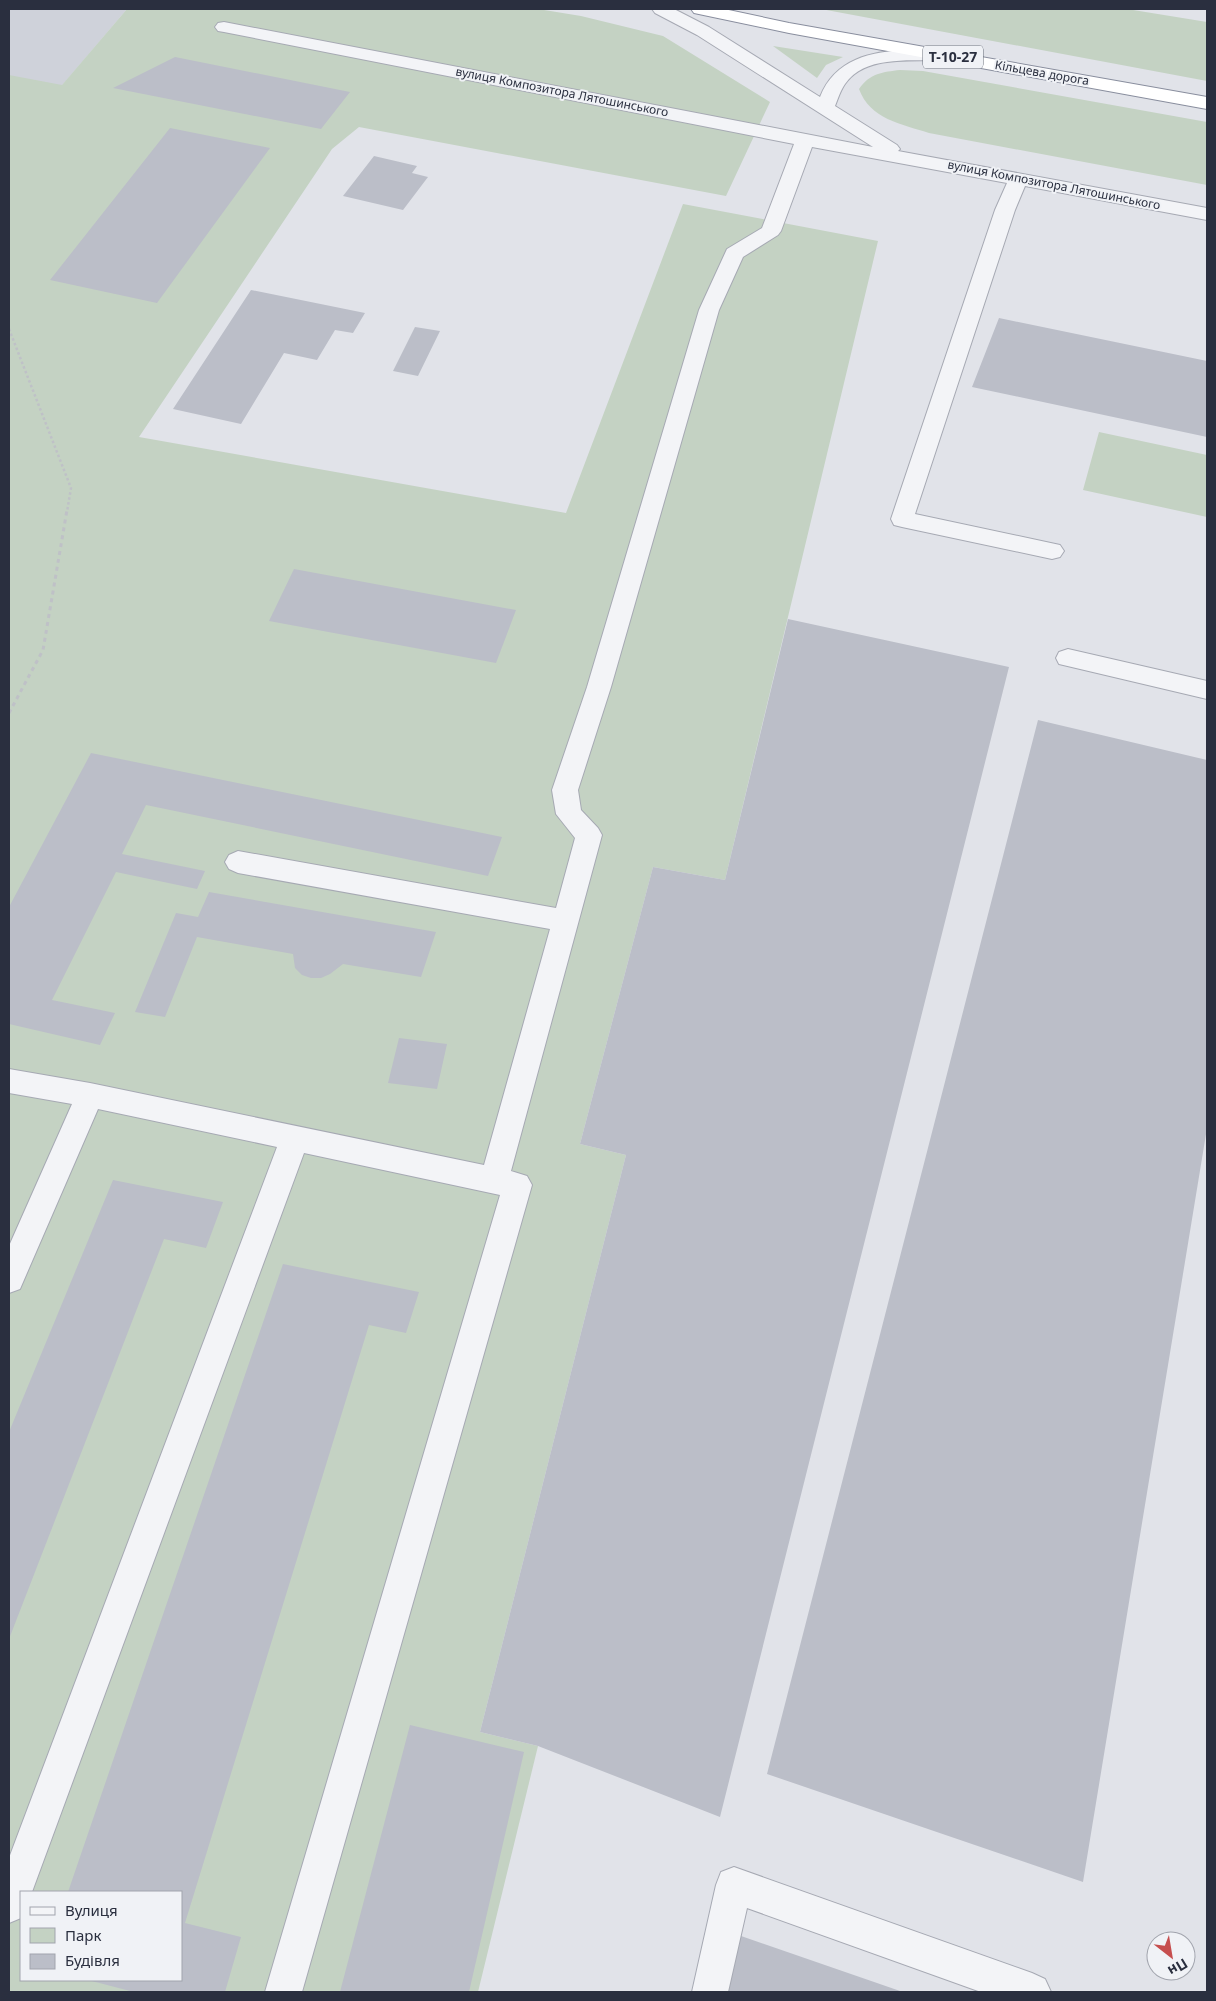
<svg xmlns="http://www.w3.org/2000/svg" width="1216" height="2001" font-family="'Noto Sans',sans-serif">
	<style>
		.built { fill: #cfd2da }
		.green { fill: #c4d2c3; fill-rule: evenodd }
		.building { fill: #bbbec8 }
		.lines { fill: none; stroke-linecap: round; stroke-linejoin: round }
		.minor-casing { stroke: #a6a9b3; stroke-width: 2 }
		.highway-casing { stroke: #898e9e; stroke-width: 2 }
		.path-far1 { stroke: #bfc1c7; stroke-width: 2.5; stroke-dasharray: 2.5 2.5; stroke-linecap: butt }
		.path { stroke: #bfc1c7; stroke-width: 3; stroke-dasharray: 4 4; stroke-linecap: butt }
		.minor { fill: #f3f4f7; fill-rule: evenodd }
		.highway { fill: #fff; fill-rule: evenodd }
		.labels { text-anchor: middle; stroke-width: 4; stroke-linejoin: round; paint-order: stroke }
		.far-street-label { font-size: 12px; fill: #2a2f3f; stroke: #f0f2f6 }
		.shield { fill: #f0f2f6; stroke: #656a76; stroke-width: 1 }
		.shield-label { font-size: 14px; font-weight: bold; fill: #2a2f3f }
	</style>
	<rect width="100%" height="100%" fill="#e1e3e9"/>
	<path class="built" d="M9 9H127L58 90 9 80Z"/>
	<path class="green" d="M127 9H538L581 16 663 36 770 102 726 196 359 127 332 149 139 437 566 513 683 204 878 241 725 880 653 867 580 1144 626 1155 480 1732 538 1746 478 1992H9V75L62 85ZM21 1892H181V1980H21Z
		M821 9H1127L1207 22V81Z
		M773 46 843 57 826 65 817 78Z
		M900 70 923 71 1207 122V185L929 133C901 124 870 119 859 89 870 73 883 72 900 70Z
		M1099 432 1207 455V517L1083 490Z"/>
	<path class="building" d="M175 57 350 92 321 129 113 88Z
		M170 128 270 148 157 303 50 280Z
		M374 156 417 166 412 173 428 177 403 210 343 196Z
		M251 290 365 313 353 333 335 330 317 360 284 353 241 424 173 409Z
		M999 318 1207 361V437L972 387Z
		M415 327 440 331 418 376 393 371Z
		M294 569 516 610 496 663 269 621Z
		M788 619 1009 667 720 1817 538 1746 480 1732 626 1155 580 1144 653 867 725 880Z
		M1038 720 1207 760V1128L1083 1882 767 1774Z
		M91 753 502 837 488 876 146 805 122 854 205 871 197 889 116 872 52 1000 115 1013 100 1045 9 1024V907Z
		M209 892 436 932 421 977 343 964 330 974 321 978H311L302 975 295 968 293 954 197 937 165 1017 135 1012 176 913 198 917Z
		M399 1038 447 1044 437 1089 388 1083Z
		M113 1180 223 1202 206 1248 164 1239 9 1639V1432Z
		M283 1264 419 1292 406 1333 369 1325 185 1923 241 1937 225 1992H134L88 1980H181V1892H68Z
		M410 1725 524 1752 469 1992H340Z
		M741 1936 903 1992H732L727 1991Z"/>
	<g class="lines">
		<defs>
			<path id="minor" d="M652 9H674L709 27 820 97C835 59 871 51 909 50 920 50 932 48 943 51L946 55 943 59 937 60C907 61 864 56 845 84 840 91 838 99 835 106L897 145 900 149 898 151 1207 208V220L1025 186 1015 210 915 514 1060 545 1064 551 1060 557 1052 559 902 527 894 525 891 519 995 210 1007 183 812 147 781 231 778 235 743 257 719 310 611 687 578 790 581 810 598 828 602 835 511 1171 527 1176 532 1185 302 1992H265L500 1195 304 1153 32 1892H21V1918L9 1923V1858L277 1147 98 1109 20 1289 9 1293V1246L72 1104 9 1093V1069L90 1083 484 1165 550 929 238 873 229 869 225 862 229 855 238 851 556 908 575 838 556 814 552 790 587 687 699 310 727 249 762 228 794 144 224 32 218 31 215 27 218 23 224 22 873 147 697 35 655 13Z
				M1068 649 1207 681V699L1059 664 1056 658 1059 652Z
				M734 1867 1032 1973 1045 1979 1051 1992H981L747 1908 728 1992H692L716 1885 721 1872Z"/>
			<path id="highway" d="M691 9H724L789 23 1207 97V109L789 33 694 13Z"/>
		</defs>
		<use href="#minor" class="minor-casing"/>
		<use href="#highway" class="highway-casing"/>
		<path class="path-far1" d="M9 329 71 488 67 512"/>
		<path class="path" d="M9 713 43 650 67 510"/>
		<use href="#minor" class="minor"/>
		<use href="#highway" class="highway"/>
	</g>
	<g class="labels">
		<g class="far-street-label">
			<text transform="translate(1042 73) rotate(10)" y="4">Кільцева дорога</text>
			<text transform="translate(562 92) rotate(11)" y="4">вулиця Композитора Лятошинського</text>
			<text transform="translate(1054 185) rotate(11)" y="4">вулиця Композитора Лятошинського</text>
		</g>
		<rect class="shield" x="923" y="45.5" width="60" height="23" rx="4"/>
		<g class="shield-label">
			<text x="953" y="62">Т-10-27</text>
		</g>
	</g>
	<rect width="1216" height="2001" fill="none" stroke="#2a2f3f" stroke-width="20"/>
	<rect x="20" y="1891" width="162" height="90" fill="#f0f2f6" stroke="#a1a4ad"/>
	<rect x="30" y="1907" width="25" height="8" fill="#f3f4f7" stroke="#a1a4ad"/>
	<text x="65" y="1916" font-size="15" fill="#2a2f3f">Вулиця</text>
	<rect x="30" y="1928" width="25" height="15" fill="#c4d2c3" stroke="#a1a4ad"/>
	<text x="65" y="1941" font-size="15" fill="#2a2f3f">Парк</text>
	<rect x="30" y="1954" width="25" height="15" fill="#bbbec8" stroke="#a1a4ad"/>
	<text x="65" y="1966" font-size="15" fill="#2a2f3f">Будівля</text>
	<g transform="translate(1171 1956) rotate(149)"><circle r="24" fill="#f0f2f6" stroke="#a1a4ad"/>
	<path d="M0-4L9 19L0 12L-9 19Z" fill="#c64e4e"/>
	<text y="-8" font-size="14" font-weight="bold" text-anchor="middle" fill="#2a2f3f">Пн</text>
	</g>
</svg>
